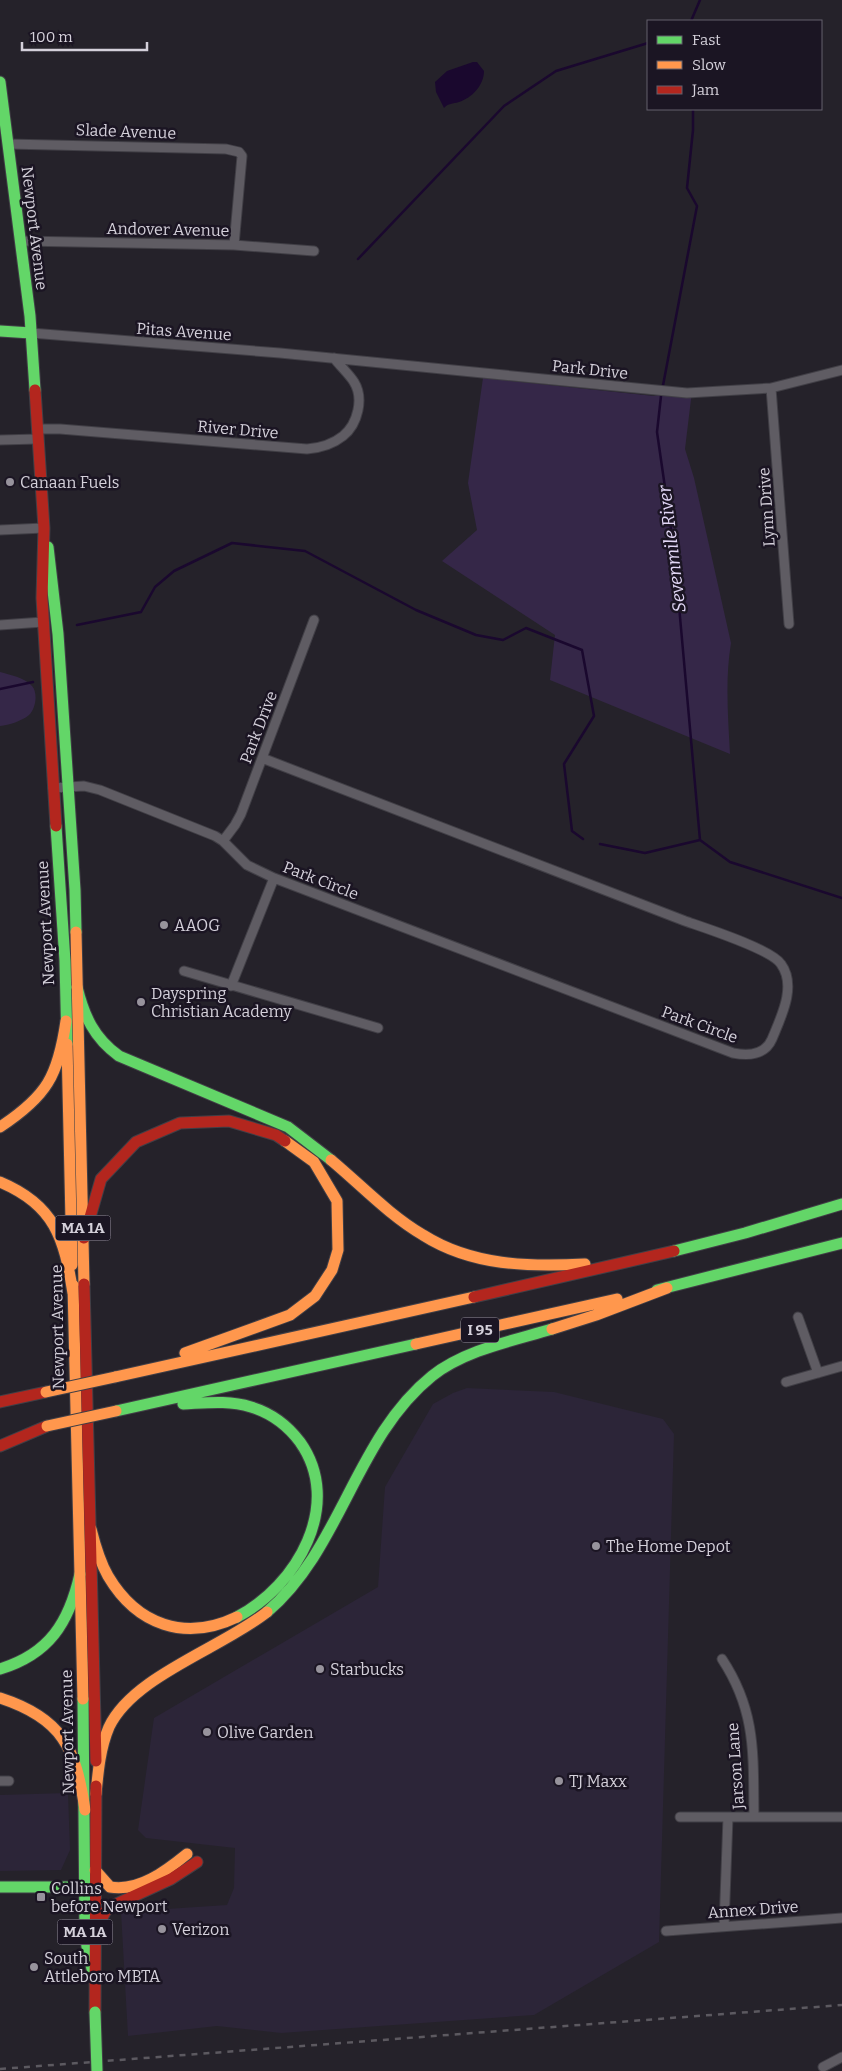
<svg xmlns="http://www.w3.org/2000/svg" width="842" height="2071" font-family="Bitter,serif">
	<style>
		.built { fill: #2c2538 }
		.green { fill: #352748 }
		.water { fill: #1a082e }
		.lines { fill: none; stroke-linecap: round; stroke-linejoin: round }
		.stream { stroke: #1a082e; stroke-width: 2.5 }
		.street-casing { stroke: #413f46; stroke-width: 11 }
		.fast-casing { stroke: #413f46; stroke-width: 13 }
		.slow-casing { stroke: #413f46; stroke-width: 13 }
		.jam-casing { stroke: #413f46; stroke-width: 13 }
		.street { stroke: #5f5c63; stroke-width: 9 }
		.fast { stroke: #63d668; stroke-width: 11 }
		.slow { stroke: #ff974d; stroke-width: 11 }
		.jam { stroke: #b3261e; stroke-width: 11 }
		.rail { stroke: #5c5960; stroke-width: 2.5; stroke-dasharray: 6 6; stroke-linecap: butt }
		.fast-bridge-casing { stroke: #413f46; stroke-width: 13; stroke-linecap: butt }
		.slow-bridge-casing { stroke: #413f46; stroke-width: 13; stroke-linecap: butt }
		.fast-bridge { stroke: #63d668; stroke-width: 11 }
		.slow-bridge { stroke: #ff974d; stroke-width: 11 }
		.poi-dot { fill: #97939c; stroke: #1b1523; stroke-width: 2 }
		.labels { text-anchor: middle; stroke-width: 5; stroke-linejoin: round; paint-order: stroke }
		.shield { fill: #1b1523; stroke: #9c98a3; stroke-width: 1 }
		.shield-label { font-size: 15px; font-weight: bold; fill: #d4d0da }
		.street-label { font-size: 16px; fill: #d4d0da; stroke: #1b1523 }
		.poi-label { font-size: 16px; fill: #d4d0da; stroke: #1b1523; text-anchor: start }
		.water-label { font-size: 18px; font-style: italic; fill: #e2d7f6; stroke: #1b1523 }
	</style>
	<rect width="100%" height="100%" fill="#25222a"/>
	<path class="built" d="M467 1388 554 1392 663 1419 674 1434 659 1942 534 2015 281 2033 217 2026 128 2036 121 1912 227 1905 234 1888 235 1848 146 1838 138 1830 154 1718 378 1587 385 1487 433 1404 453 1393Z
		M68 1793 70 1850 61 1870 0 1871V1795Z"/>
	<path class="green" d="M483 378 654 396 681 390 692 391 685 449 694 478 731 643C725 679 728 717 730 754L550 680 555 635 442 561 477 530 468 483Z
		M0 672C10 675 24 677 32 686 38 693 36 708 29 715 22 721 9 725 0 726Z"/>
	<path class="water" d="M473 62H477L484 71C484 85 472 98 459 102 453 104 448 103 444 108L436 92 435 82 447 71Z"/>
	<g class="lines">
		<path class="stream" d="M691 21 700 0
			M693 109V130L687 188 697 206 661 396 657 432 674 550 700 840 730 862 842 898
			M358 259 504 106 556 71 648 43
			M77 625 141 612 155 587 174 571 232 543 305 551 416 610 476 635 503 640 526 628 582 650 594 716 564 764 572 831 583 839
			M0 689 33 682
			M600 844 645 853 700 840"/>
		<defs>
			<path id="street" d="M8 144 226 149 239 152 242 156 234 245
				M22 241 234 245 314 251
				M31 333 280 353 687 393 771 388 842 370
				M771 388 789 624
				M37 429H60L307 449C320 448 333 444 343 436 358 424 364 398 354 382 349 374 340 366 334 358
				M0 440 38 439
				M0 530 44 528
				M0 625 43 622
				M53 788 84 786 100 790 215 836 223 841 247 865 274 878 733 1053C748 1056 765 1055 772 1039 781 1017 797 986 781 964 771 949 705 928 685 921 544 868 403 813 262 758
				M223 841 235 825 241 814 314 620
				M184 971 378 1028
				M231 986 274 878
				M798 1317 818 1373
				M786 1382 842 1366
				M722 1659C757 1712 753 1756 754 1817
				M0 1781H9
				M680 1817H842
				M724 1926 728 1817
				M666 1931 842 1918
				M823 2067 842 2057"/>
			<path id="fast" d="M0 82 30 316 35 390
				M0 331 31 333
				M48 547 58 634 75 890 76 932
				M56 826 65 961 67 1044
				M77 987C84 1016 94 1038 119 1056L288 1127 331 1160
				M674 1251 745 1233 842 1204
				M657 1290 842 1243
				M183 1404C206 1403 228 1400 251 1407 271 1413 288 1426 300 1442 344 1504 297 1586 237 1617
				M116 1411 416 1344
				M267 1612C342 1548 355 1438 432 1376 465 1350 512 1341 552 1329
				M0 1669C49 1654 69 1623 80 1574
				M83 1699 85 1932 88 1954 94 1976
				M0 1887H84"/>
			<path id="slow" d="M76 932 84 1284
				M67 1044 72 1265
				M0 1127C47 1096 58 1076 66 1021
				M331 1160C361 1185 389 1215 423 1235 472 1266 529 1267 585 1264
				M0 1182C55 1205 64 1238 73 1293
				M73 1285 83 1699
				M552 1329 596 1315 667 1288
				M416 1344 617 1299
				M185 1353 290 1315 315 1296 332 1270 338 1250 337 1201 314 1162 285 1141
				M115 1377 474 1297
				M91 1529C95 1545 100 1562 108 1576 137 1625 185 1642 237 1617
				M0 1698C62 1718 76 1748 85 1810
				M96 1794C98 1772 100 1748 109 1727 133 1676 222 1648 267 1612
				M95 1870 110 1887C139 1892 166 1871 187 1854"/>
			<path id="jam" d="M35 390 44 528 42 598 56 826
				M84 1238 101 1179 136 1142 180 1123 229 1121 276 1135 285 1141
				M84 1284 96 1761
				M474 1297 674 1251
				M0 1402 46 1392
				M0 1446 47 1426
				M98 1926 105 1912 110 1907 171 1879 197 1862
				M95 2012 96 1786"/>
		</defs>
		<use href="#street" class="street-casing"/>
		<use href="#fast" class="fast-casing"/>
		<use href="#slow" class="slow-casing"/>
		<use href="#jam" class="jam-casing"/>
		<use href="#street" class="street"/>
		<use href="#fast" class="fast"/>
		<use href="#slow" class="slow"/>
		<use href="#jam" class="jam"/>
		<path class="rail" d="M0 2069 842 2005"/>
		<defs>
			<path id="fast-bridge" d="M95 2012 97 2071"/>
			<path id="slow-bridge" d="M46 1392 115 1377
				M47 1426 116 1411"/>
		</defs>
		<use href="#fast-bridge" class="fast-bridge-casing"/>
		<use href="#slow-bridge" class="slow-bridge-casing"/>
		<use href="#fast-bridge" class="fast-bridge"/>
		<use href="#slow-bridge" class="slow-bridge"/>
	</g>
	<g class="poi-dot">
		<circle cx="10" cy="482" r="5"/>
		<circle cx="164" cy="925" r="5"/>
		<circle cx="141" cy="1002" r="5"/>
		<circle cx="596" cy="1546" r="5"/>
		<circle cx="320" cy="1669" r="5"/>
		<circle cx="207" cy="1732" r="5"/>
		<circle cx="559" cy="1781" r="5"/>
		<rect x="36" y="1892" width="10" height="10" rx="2.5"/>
		<circle cx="162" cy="1929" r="5"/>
		<circle cx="34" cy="1967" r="5"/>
	</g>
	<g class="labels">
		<g class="shield">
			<rect x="55.5" y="1215.5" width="55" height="25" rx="4"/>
			<rect x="461" y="1317.5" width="38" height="25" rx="4"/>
			<rect x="57.5" y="1919.5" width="55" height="25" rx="4"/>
		</g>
		<g class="shield-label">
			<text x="83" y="1233">MA 1A</text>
			<text x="480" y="1335">I 95</text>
			<text x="85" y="1937">MA 1A</text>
		</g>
		<g class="street-label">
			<text transform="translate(126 131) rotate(2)" y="6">Slade Avenue</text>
			<text transform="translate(35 228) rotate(83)" y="6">Newport Avenue</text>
			<text transform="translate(168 229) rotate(1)" y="6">Andover Avenue</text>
			<text transform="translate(184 331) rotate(4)" y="6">Pitas Avenue</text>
			<text transform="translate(590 369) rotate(6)" y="6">Park Drive</text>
			<text transform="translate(238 429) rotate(5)" y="6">River Drive</text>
			<text transform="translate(766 507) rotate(-94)" y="6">Lynn Drive</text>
			<text transform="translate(258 727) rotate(-69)" y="6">Park Drive</text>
			<text transform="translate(321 880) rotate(21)" y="6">Park Circle</text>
			<text transform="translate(45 923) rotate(-93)" y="6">Newport Avenue</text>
			<text transform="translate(700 1024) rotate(20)" y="6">Park Circle</text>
			<text transform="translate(57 1327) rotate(-91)" y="6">Newport Avenue</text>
			<text transform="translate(67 1732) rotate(-91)" y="6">Newport Avenue</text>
			<text transform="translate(735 1766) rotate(-94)" y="6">Jarson Lane</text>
			<text transform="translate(753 1909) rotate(-4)" y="6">Annex Drive</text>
		</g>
		<g class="poi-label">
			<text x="20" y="488">Canaan Fuels</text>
			<text x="174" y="931">AAOG</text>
			<text x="151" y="999">Dayspring<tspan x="151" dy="18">Christian Academy</tspan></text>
			<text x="606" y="1552">The Home Depot</text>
			<text x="330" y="1675">Starbucks</text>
			<text x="217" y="1738">Olive Garden</text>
			<text x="569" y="1787">TJ Maxx</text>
			<text x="51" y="1894">Collins<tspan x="51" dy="18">before Newport</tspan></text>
			<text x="172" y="1935">Verizon</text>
			<text x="44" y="1964">South<tspan x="44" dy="18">Attleboro MBTA</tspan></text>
		</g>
		<g class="water-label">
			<text transform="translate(672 549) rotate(-97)" y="6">Sevenmile River</text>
		</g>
	</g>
	<rect x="647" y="20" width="175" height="90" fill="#1b1523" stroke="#65606c"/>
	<rect x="657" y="36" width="25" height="8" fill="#63d668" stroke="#65606c"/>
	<text x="692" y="45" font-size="15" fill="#d4d0da">Fast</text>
	<rect x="657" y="61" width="25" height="8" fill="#ff974d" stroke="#65606c"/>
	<text x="692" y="70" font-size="15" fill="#d4d0da">Slow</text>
	<rect x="657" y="86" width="25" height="8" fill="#b3261e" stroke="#65606c"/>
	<text x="692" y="95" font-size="15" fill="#d4d0da">Jam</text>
	<path d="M22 42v8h125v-8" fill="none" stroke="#d4d0da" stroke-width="2.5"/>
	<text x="30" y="42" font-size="15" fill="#d4d0da" stroke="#1b1523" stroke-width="4" paint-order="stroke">100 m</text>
</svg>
